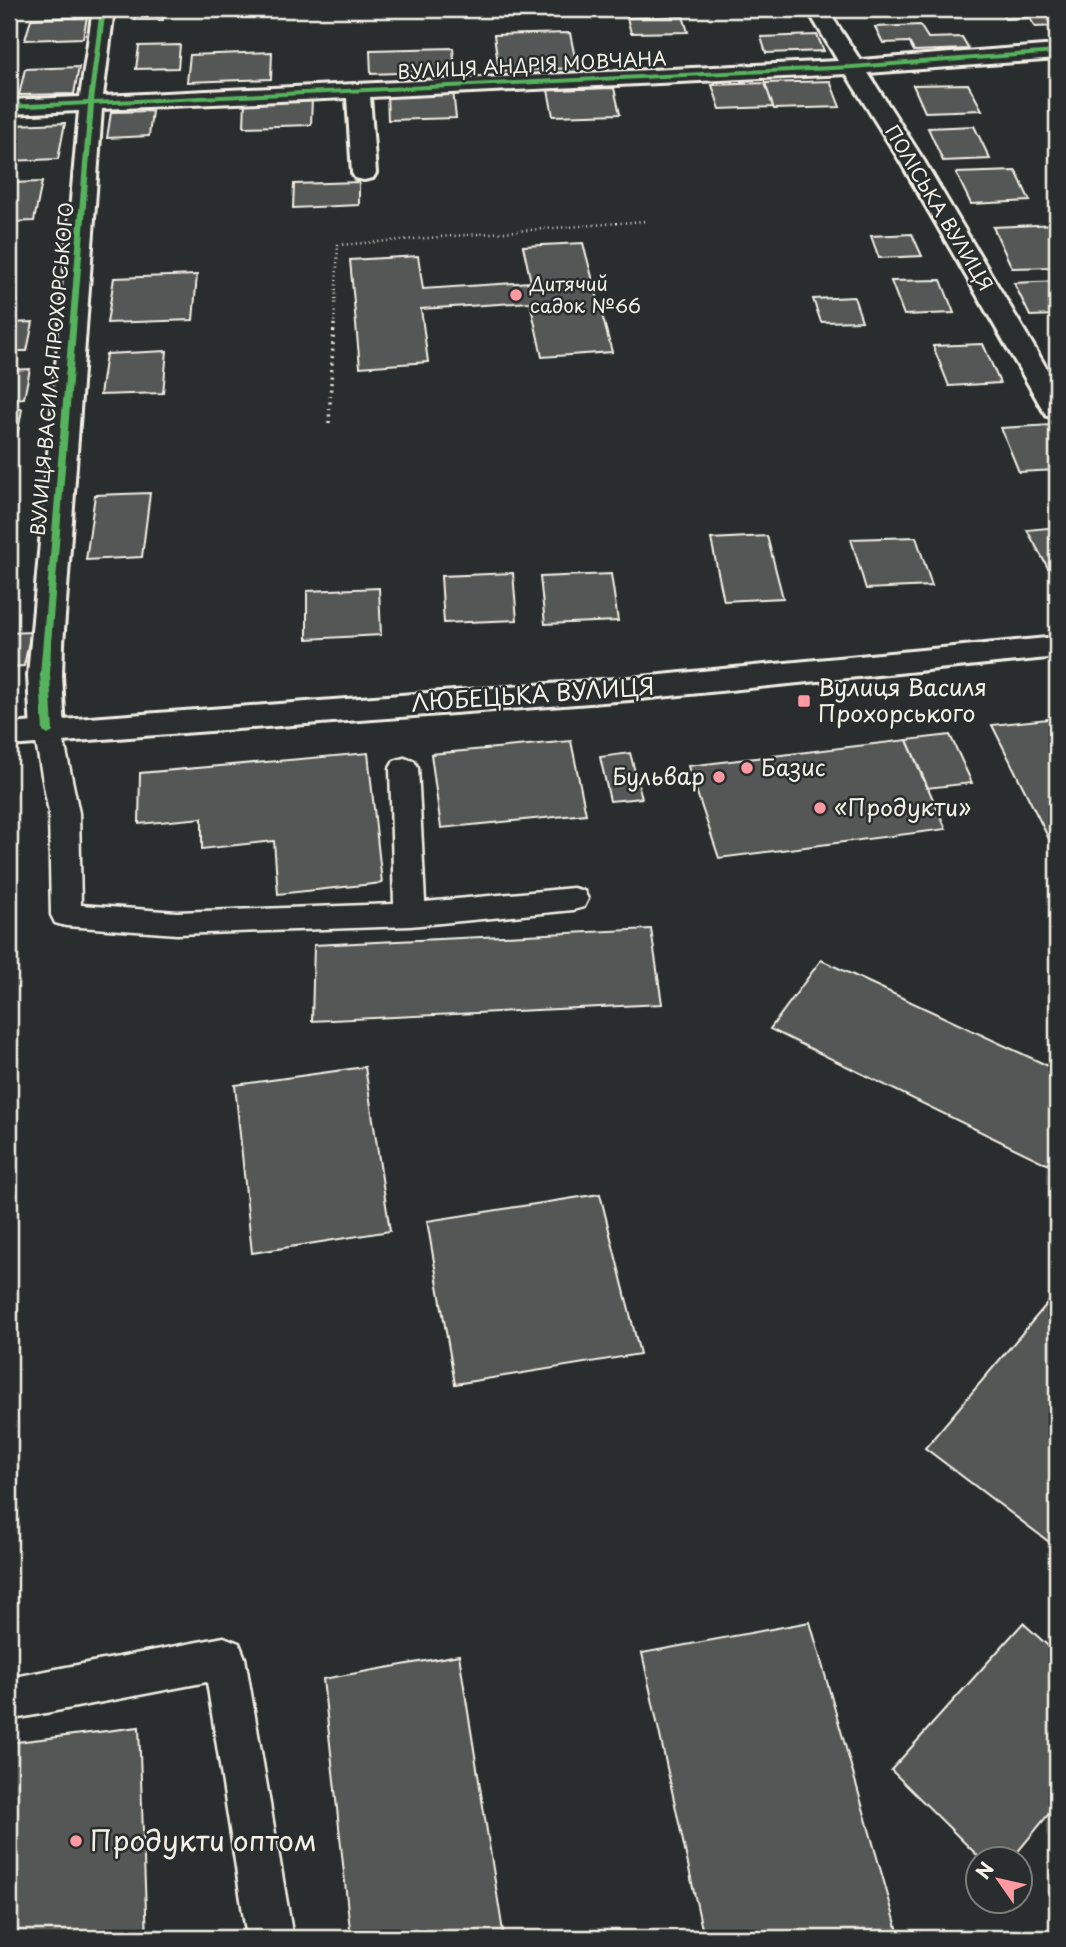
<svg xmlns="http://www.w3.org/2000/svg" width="1066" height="1947" font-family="'Playpen Sans',sans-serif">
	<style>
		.building { fill: #555756; stroke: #f4f1e8; stroke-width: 2 }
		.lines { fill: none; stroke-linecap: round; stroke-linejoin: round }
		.service-casing { stroke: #f4f1e8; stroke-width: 5 }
		.minor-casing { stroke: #f4f1e8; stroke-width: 6 }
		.secondary-casing { stroke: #f4f1e8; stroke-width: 6 }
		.path-far1 { stroke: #f4f1e8; stroke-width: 2.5; stroke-dasharray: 1 3.5; stroke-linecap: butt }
		.path { stroke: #f4f1e8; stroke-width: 3.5; stroke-dasharray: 2 4.5; stroke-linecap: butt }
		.service { fill: #2a2d2e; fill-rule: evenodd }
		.minor { fill: #2a2d2e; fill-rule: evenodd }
		.secondary { fill: #2a2d2e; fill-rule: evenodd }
		.cycleway-casing { stroke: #2a2d2e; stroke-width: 5 }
		.cycleway { fill: #56b35d; fill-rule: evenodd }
		.poi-dot { fill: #ff9aa2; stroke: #2a2d2e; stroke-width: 2.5 }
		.labels { text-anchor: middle; stroke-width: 5; stroke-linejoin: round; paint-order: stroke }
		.far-street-label { font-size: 19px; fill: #f4f1e8; stroke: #2a2d2e }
		.far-poi-label { font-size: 19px; fill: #f4f1e8; stroke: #2a2d2e; text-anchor: start }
		.poi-label { font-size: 23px; fill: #f4f1e8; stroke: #2a2d2e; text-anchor: start }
		.street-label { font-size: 23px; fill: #f4f1e8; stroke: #2a2d2e }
		.near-poi-label { font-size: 28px; fill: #f4f1e8; stroke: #2a2d2e; text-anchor: start }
	</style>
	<rect width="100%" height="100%" fill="#2a2d2e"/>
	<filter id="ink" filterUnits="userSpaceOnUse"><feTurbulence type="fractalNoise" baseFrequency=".0143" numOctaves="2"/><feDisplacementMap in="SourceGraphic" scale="14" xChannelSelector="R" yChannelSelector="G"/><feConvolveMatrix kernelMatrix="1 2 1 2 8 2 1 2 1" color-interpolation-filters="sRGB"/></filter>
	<g filter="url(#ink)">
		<path class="building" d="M136 9H164L163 20H134Z
			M999 9H1045L1049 14H1057V26L1035 27 1030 18 1005 19Z
			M683 16 688 32 631 33 627 18Z
			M87 17 83 38 25 40 31 19Z
			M920 25 928 38 962 37 969 49 914 51 909 42 883 43 875 27Z
			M570 33 577 68 499 71 494 35Z
			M817 35 824 51 766 53 761 37Z
			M180 45 178 68 136 69 139 46Z
			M453 48 455 71 371 74 370 50Z
			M272 52 271 79 187 82 190 55Z
			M79 67 74 94 19 95 25 69Z
			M830 81 840 107 774 109 765 83Z
			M765 83 773 107 720 109 712 85Z
			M968 84 982 110 925 112 913 85Z
			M614 88 620 114 553 116 548 90Z
			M453 91 456 118 388 120 387 93Z
			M312 98 311 125 244 127 245 100Z
			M152 111 149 136 107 138 111 112Z
			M65 123 58 159 9 161V141L13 125Z
			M974 126 990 159 943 161 928 128Z
			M1016 171 1030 201 971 204 956 173Z
			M42 182 34 221 9 222V183Z
			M359 182V205L293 208 294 184Z
			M1057 224V267L1012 268 993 227Z
			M912 234 922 256 879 258 871 236Z
			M583 243 612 352 542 357 530 302 421 309 428 362 360 367 350 260 418 256 423 289 531 282 523 246Z
			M197 275 193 320 107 323 114 278Z
			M941 280 954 313 904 315 891 281Z
			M1057 281V315L1030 316 1014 283Z
			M854 297 862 321 821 322 813 299Z
			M33 322 27 351H9V323Z
			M983 344 1000 383 949 386 933 346Z
			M167 351 163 393 100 395 106 354Z
			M30 369 24 398 9 399V370Z
			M9 409H22L17 437H9Z
			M1053 425 1057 434V470L1019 472 1001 428Z
			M150 493 142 557 86 560 95 495Z
			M1057 527V568H1048L1027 530Z
			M767 536 783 598 724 601 711 539Z
			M916 537 932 586 866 589 851 539Z
			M513 573 517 620 444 623 441 576Z
			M611 574 618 621 545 624 540 577Z
			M379 588 381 635 307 639V591Z
			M31 632 24 666 9 667V633Z
			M1057 718V855L992 725Z
			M950 735 972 783 927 788 907 740Z
			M907 740 946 829 719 858 688 766Z
			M571 741 586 814 441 828 431 754Z
			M368 753 382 883 278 894 274 841 202 849V818L139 824 140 773Z
			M630 753 642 798 610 801 600 757Z
			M651 929 662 1004 312 1021 314 945Z
			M821 960 1057 1070V1169L770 1029Z
			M365 1067 390 1231 252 1253 235 1085Z
			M600 1194 640 1354 455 1384 427 1221Z
			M1057 1292V1548L925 1448Z
			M810 1622 900 1938H704L642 1653Z
			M1023 1623 1057 1654V1804L1011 1860H982L891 1770Z
			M459 1655 504 1938H351L323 1679Z
			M139 1727 147 1938H9V1743Z"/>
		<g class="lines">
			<defs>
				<path id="service" d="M48 723 58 725 62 732 79 813 81 905 177 912 394 904 390 768 394 761 404 758 414 761 418 768 425 902 573 888 584 891 588 899 584 907 573 910 410 926 177 934 66 926 55 923 51 915 49 813 34 732 38 725Z
					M224 1637 239 1643 245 1658 293 1938H247L207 1682 9 1720V1678Z"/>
				<path id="minor" d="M93 9H114L103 96 838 61 807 9H827L860 60 1057 45V59L868 73 924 161 1057 386V418L1047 416 1043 410 900 161 846 74 370 97 376 173 373 178 364 180 355 178 352 173 347 98 102 109 63 644 62 675 65 732 60 740 48 743 36 740 31 732 28 675 79 111 9 114V100L80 97Z"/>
				<path id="secondary" d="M1057 637V657L630 700 9 746V724L630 678Z"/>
			</defs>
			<use href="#service" class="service-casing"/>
			<use href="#minor" class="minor-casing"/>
			<use href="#secondary" class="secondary-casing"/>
			<path class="path-far1" d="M334 326 338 245 645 221"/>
			<path class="path" d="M329 423 334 324"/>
			<use href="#service" class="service"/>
			<use href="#minor" class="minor"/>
			<use href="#secondary" class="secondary"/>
			<defs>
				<path id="cycleway" d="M100 9H106L94 101 852 65 1057 50V54L852 69 94 105 51 644 50 675 53 732 48 735 43 732 40 675 88 105 9 109V105L88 101Z"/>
			</defs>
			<use href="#cycleway" class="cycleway-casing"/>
			<use href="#cycleway" class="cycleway"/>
		</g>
	</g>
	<g class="poi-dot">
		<circle cx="516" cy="295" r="7"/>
		<rect x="797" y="694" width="14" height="14" rx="3.5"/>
		<circle cx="747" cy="768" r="7"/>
		<circle cx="719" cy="777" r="7"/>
		<circle cx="820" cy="808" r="7"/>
		<circle cx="76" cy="1841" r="7"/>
	</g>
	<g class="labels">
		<g class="far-street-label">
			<text transform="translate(532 65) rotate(-3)" y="7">ВУЛИЦЯ АНДРІЯ МОВЧАНА</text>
			<text transform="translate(939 208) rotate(59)" y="7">ПОЛІСЬКА ВУЛИЦЯ</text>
			<text transform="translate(52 369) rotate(-85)" y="7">ВУЛИЦЯ ВАСИЛЯ ПРОХОРСЬКОГО</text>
		</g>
		<g class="far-poi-label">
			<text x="530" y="291">Дитячий<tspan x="530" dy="22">садок №66</tspan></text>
		</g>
		<g class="poi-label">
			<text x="818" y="696">Вулиця Василя<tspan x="818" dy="26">Прохорського</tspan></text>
			<text x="761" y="776">Базис</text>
			<text x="705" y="785" text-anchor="end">Бульвар</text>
			<text x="834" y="816">«Продукти»</text>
		</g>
		<g class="street-label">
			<text transform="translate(533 695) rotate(-4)" y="8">ЛЮБЕЦЬКА ВУЛИЦЯ</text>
		</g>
		<g class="near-poi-label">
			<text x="90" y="1851">Продукти оптом</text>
		</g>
	</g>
	<rect width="1066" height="1947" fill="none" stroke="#2a2d2e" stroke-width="35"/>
	<rect x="18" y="18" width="1031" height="1912" fill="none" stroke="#f4f1e8" stroke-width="2.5" filter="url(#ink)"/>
	<g transform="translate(999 1880) rotate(304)"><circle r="33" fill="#2a2d2e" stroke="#7b7b78" stroke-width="2"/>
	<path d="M0-5L12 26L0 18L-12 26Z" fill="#ff9aa2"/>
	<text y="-10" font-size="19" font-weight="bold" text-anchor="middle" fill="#f4f1e8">N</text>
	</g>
</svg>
